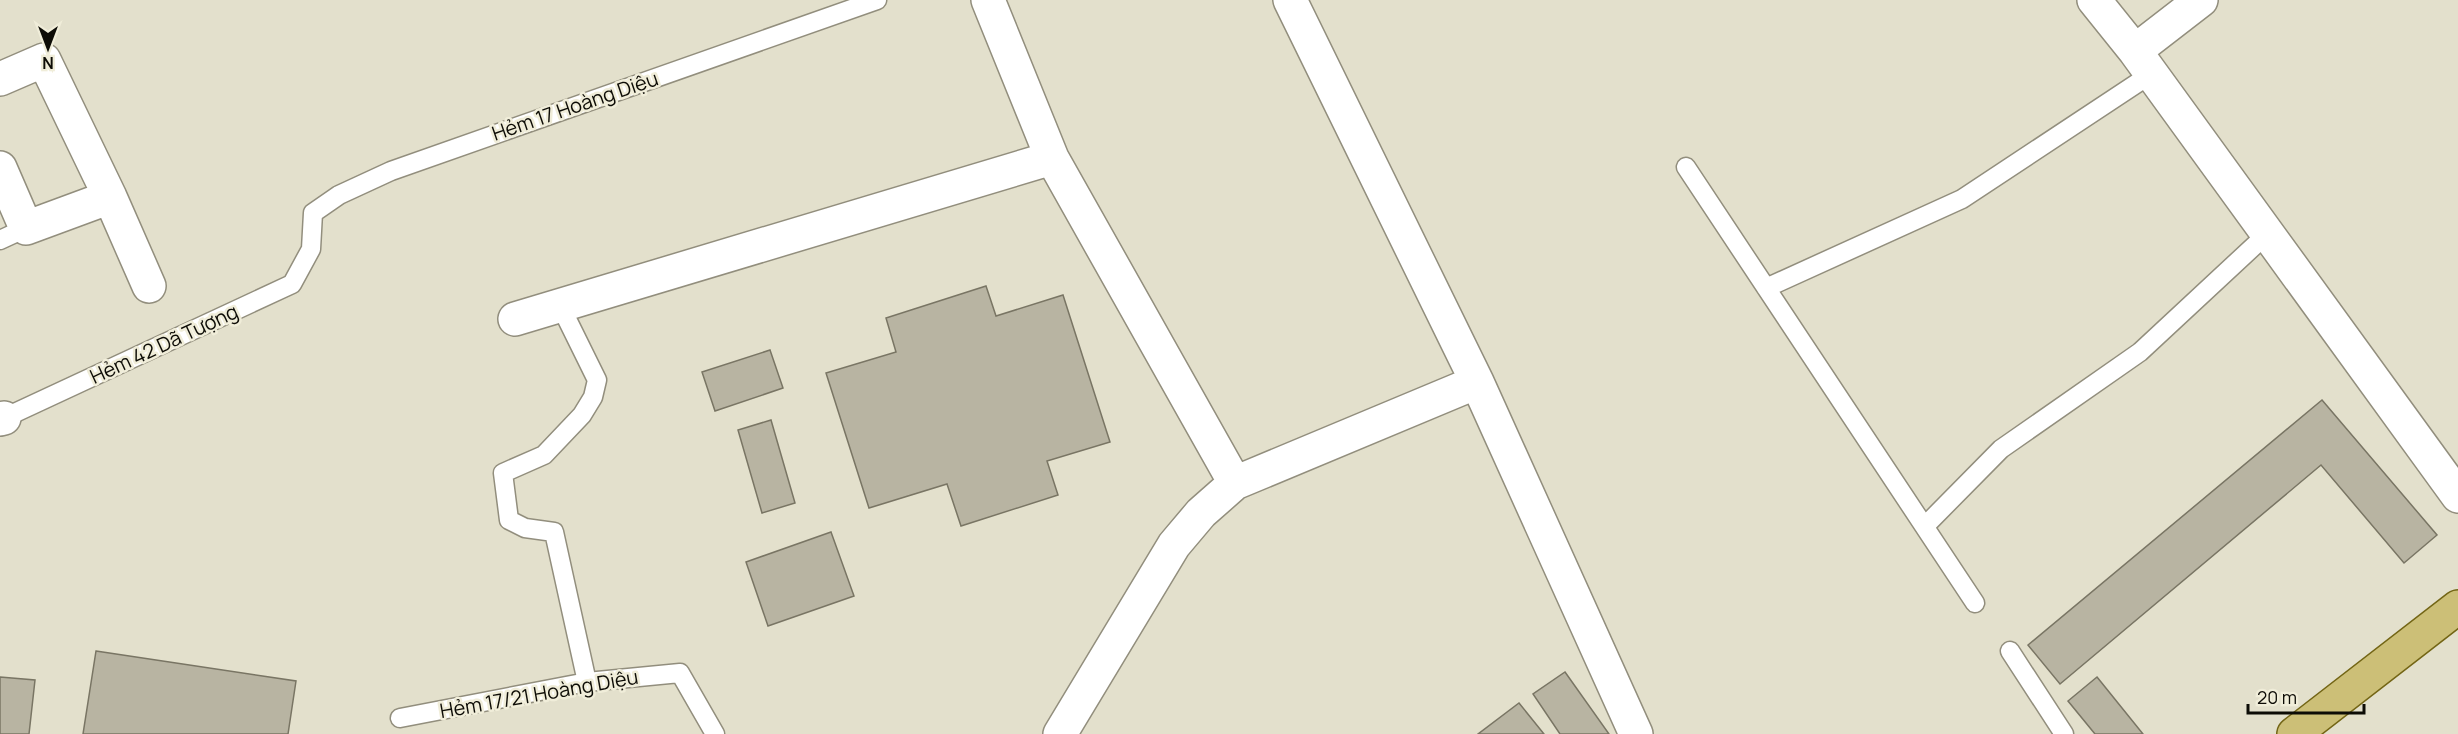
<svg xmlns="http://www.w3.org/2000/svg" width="2458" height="734" font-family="Manrope,sans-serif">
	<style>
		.building { fill: #b8b4a2; stroke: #797564; stroke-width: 1.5 }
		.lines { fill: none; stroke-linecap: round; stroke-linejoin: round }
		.lane-casing { stroke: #928e7d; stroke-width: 21 }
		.street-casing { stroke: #928e7d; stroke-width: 36 }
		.primary-casing { stroke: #736515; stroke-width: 36 }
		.lane { stroke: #fff; stroke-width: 18 }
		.street { stroke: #fff; stroke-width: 33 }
		.primary { stroke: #ccbf77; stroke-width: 33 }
		.labels { text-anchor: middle; stroke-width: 5; stroke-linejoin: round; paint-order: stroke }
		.street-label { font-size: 20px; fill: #0d0c06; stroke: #f0edd9 }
	</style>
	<rect width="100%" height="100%" fill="#e3e0cc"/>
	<path class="building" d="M986 286 996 316 1063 295 1110 442 1047 461 1058 495 961 526 947 484 869 508 826 373 896 352 886 318Z
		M770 350 783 388 715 411 702 372Z
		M2322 400 2437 535 2404 563 2321 465 2060 684 2028 645Z
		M771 420 795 503 762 513 738 430Z
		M831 532 854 596 768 626 746 562Z
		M96 651 296 681 288 734H83Z
		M1565 672 1609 734H1560L1533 694Z
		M0 677 35 680 29 734H0Z
		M2097 677 2143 734H2095L2068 701Z
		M1519 703 1544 734H1478Z"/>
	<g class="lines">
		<defs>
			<path id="lane" d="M1686 167 1975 603
				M0 240 26 228
				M1766 288 1962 199 2151 74
				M560 305 597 380 593 397 582 415 544 455 503 473 509 520 525 528 554 532 587 682
				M4 418 292 284 311 249 313 213 339 195 391 171 877 0
				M1925 526 2001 449 2140 352 2268 233
				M2010 651 2064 734
				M400 718 587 682 680 673 715 734"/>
			<path id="street" d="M988 0 1052 158 1235 483 1477 382 1636 734
				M1290 0 1477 382
				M2094 0 2135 51 2458 496
				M2135 51 2201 0
				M0 79 44 60 110 197 149 286
				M0 168 26 228 110 197
				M515 319 1052 158
				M0 419 4 418
				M1060 734 1174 545 1201 513 1235 483"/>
			<path id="primary" d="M2294 734 2458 607"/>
		</defs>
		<use href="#lane" class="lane-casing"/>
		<use href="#street" class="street-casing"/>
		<use href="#primary" class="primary-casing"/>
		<use href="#lane" class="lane"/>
		<use href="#street" class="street"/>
		<use href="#primary" class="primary"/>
	</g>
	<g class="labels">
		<g class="street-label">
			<text transform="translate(575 106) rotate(-19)" y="7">Hẻm 17 Hoàng Diệu</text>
			<text transform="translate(164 344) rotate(-25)" y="7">Hẻm 42 Dã Tượng</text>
			<text transform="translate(539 694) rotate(-10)" y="7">Hẻm 17/21 Hoàng Diệu</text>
		</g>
	</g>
	<g transform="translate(48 48) rotate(180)" stroke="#f0edd9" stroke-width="4.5" paint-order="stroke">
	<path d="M0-4.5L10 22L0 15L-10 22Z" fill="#0d0c06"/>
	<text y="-9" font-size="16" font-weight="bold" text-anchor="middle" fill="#0d0c06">N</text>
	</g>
	<path d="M2248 704v9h116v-9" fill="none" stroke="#0d0c06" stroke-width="3"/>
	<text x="2257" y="704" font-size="18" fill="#0d0c06" stroke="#f0edd9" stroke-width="4.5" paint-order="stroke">20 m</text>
</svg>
